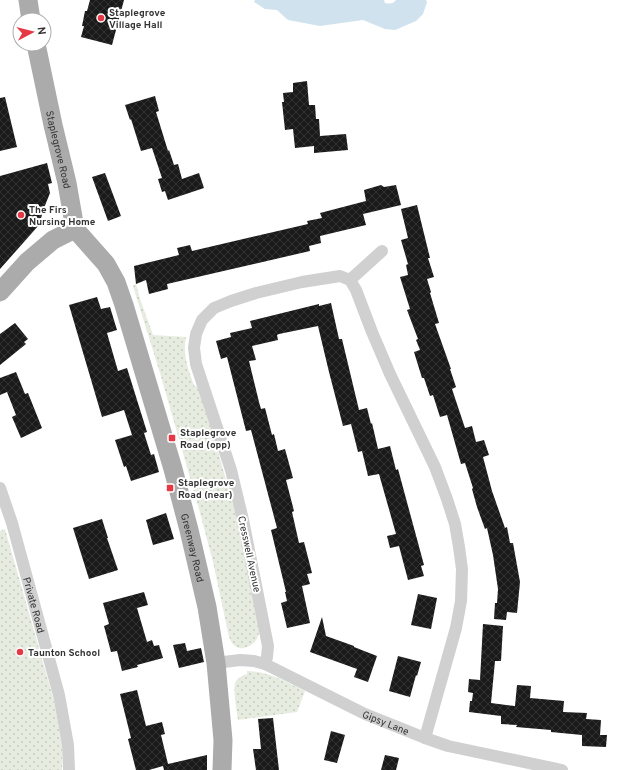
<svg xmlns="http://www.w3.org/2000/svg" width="636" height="770" font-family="Overpass,sans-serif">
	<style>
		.green { fill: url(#green-dots) }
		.water { fill: #cfe2ee }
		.building { fill: url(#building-cross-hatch) }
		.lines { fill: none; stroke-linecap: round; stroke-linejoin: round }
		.minor { stroke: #d0d0d0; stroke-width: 12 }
		.primary { stroke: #ababab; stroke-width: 19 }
		.poi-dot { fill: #e63946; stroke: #fff; stroke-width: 1.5 }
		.labels { text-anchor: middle; stroke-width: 4; stroke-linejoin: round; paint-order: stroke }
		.poi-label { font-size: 10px; font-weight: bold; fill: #333; stroke: #fff; text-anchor: start }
		.street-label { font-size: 10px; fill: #333; stroke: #fff }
	</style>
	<defs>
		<pattern id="green-dots" width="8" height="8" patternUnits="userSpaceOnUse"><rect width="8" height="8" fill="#e6ecdf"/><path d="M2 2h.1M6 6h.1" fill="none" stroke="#c6cbc0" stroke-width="1.8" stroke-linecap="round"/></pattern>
		<pattern id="building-cross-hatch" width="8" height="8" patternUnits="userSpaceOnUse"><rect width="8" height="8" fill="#1a1a1a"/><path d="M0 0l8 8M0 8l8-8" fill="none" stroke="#333"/></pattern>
	</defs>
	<rect width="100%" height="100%" fill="#fff"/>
	<path class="green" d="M136 284 140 299 153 335 186 337C182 353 189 373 195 387L198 385 214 437 239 526 259 623C259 627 260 632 258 636 256 644 244 651 237 647 232 645 231 641 229 637L213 562 199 509 160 373 133 286Z
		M5 529 53 697 62 745V770H0V531Z
		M247 671C268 671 287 682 305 691L297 712 238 720C237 711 232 687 236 681 239 677 243 675 247 674Z"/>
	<path class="water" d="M255 0H384L385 3C390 4 393 4 396 0H426L427 2 423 14 416 21 395 30 385 29 363 20 320 26 288 20 277 10 265 9 254 2Z"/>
	<path class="building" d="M90 0H124L112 45 81 37 84 26H82L85 11H87Z
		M307 81 309 105H315L316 119H319L320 136 346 134 348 150 314 153V146L295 148 293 129 285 130 282 102H284L283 93 293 92V83Z
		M155 96 159 111 156 112 168 151 169 150 174 165 178 164 182 179 199 173 204 188 168 200 165 191 162 192 158 179 162 178 152 148 141 151 131 119 130 120 125 105Z
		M5 97 17 147 0 151V98Z
		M47 163 52 183 48 184 50 193 44 208 39 225 0 269V176Z
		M105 173 121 216 108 221 92 177Z
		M381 185 384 187 396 185 401 205 363 214 366 225 320 236 321 243 309 246 310 251 167 284 168 289 149 294 146 280 136 284 134 266 179 255 177 248 190 245 192 251 308 224 307 221 322 218 320 213 366 201 364 190Z
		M417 205 430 258H428L434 277 427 279 431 292 430 293 439 323 435 324 451 369H450L456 387 452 389 465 428 472 426 476 442 484 440 489 455 483 457 492 491 505 528 507 527 510 543H513L520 582 517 613 507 612 506 620 494 619 495 603H497L498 589 493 555 487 528 485 529 477 507 472 489 473 488 465 463 461 464 447 415 440 417 433 395 430 396 424 378H422L414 352 420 350 416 340 418 339 407 310 410 309 400 277 408 275 406 265 408 264 401 240 408 238 401 209Z
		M97 297 101 309 110 307 117 330 107 333 118 371 127 368 147 432 144 433 151 455 154 454 159 472 131 481 126 466 124 467 115 440 132 435 124 410 102 417 69 305Z
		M331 303 339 339H342L359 410 367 408 371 424 372 423 378 449 390 446 396 470 398 469 424 565 421 566 424 576 408 580 399 546 390 548 387 536 396 534 379 474 368 476 362 451 358 452 351 424 343 426 329 372 318 326 279 334 277 335 278 340 252 346 256 360 249 361 259 402 261 409 265 408 272 435 274 434 278 451 285 449 293 478 286 480 294 511 292 512 299 543 304 542 312 573 307 574 310 584 302 586 310 623 287 628 281 603 287 601 285 592H286L271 530 277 528 251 430 246 431 227 357 221 359 216 341 231 337 230 333 252 328 250 321 319 304V306Z
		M15 323 28 339 24 342 26 344 0 365V334Z
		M16 372 25 394 28 393 42 428 21 438 12 417 16 415 7 392 0 395V378Z
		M166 513 174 539 153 545 146 520Z
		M102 519 108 538H107L118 570 89 579 73 528Z
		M144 592 148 605 137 608 147 642 152 640 154 646 159 645 163 658 137 665 138 667 122 671 117 651 111 652 104 626 109 624 103 603Z
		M418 594 437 598 431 629 411 625Z
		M322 617 326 636 354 646V647L377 656 368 682 354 677 357 669 310 652Z
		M483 624 503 626 501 661H495L491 703 515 706 517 685 531 686 530 698 564 701 563 712 587 713 586 719 601 720 600 735H607L606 747 582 746V735L551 732V730L516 727 517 725 501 724V716L469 712 470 701H472L473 693 468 692 469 679 480 680Z
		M185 643 187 651 201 648 204 662 179 668 173 645Z
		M398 656 421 662 417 676 416 675 410 697 389 691Z
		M137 690 146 726 162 722 165 734 161 735 168 764 207 755V770H164L163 766 149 770H136L128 739 131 738 120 694Z
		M273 718 279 770H256L253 749H261L258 719Z
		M331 731 345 735 337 763 324 760Z
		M385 755 399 758 396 770H381Z"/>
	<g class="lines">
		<g class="minor">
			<path d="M350 280 382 251"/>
			<path id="s1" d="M0 488 12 523 59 695 68 745 69 770"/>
			<path id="s2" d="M216 663 240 660 254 661 265 664 365 714 425 738 448 746 562 770"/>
			<path d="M265 664 267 657 268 646 243 520 231 470 196 364 194 348 196 334 202 320 214 308 231 301 256 293 302 282 340 276 350 280 356 290 372 332 390 374 435 467 447 499 455 524 459 547 462 569 461 601 456 628 425 738"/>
		</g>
		<g class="primary">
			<path d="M28 0 31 20"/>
			<path id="s3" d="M36 44 53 125 67 183 75 229"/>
			<path id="s4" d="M75 229 106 264 116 282 124 305 173 469 189 530 207 607 216 663 223 740 222 770"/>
			<path d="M0 292 27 262 53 240 75 229"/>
		</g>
	</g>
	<g class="poi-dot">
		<circle cx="101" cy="18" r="4"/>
		<circle cx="21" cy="215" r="4"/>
		<rect x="168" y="434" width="8" height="8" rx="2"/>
		<rect x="166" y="484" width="8" height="8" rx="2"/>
		<circle cx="20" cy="652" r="4"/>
	</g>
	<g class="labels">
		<g class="poi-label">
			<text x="109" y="16">Staplegrove<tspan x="109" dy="12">Village Hall</tspan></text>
			<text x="29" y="213">The Firs<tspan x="29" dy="12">Nursing Home</tspan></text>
			<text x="180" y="436">Staplegrove<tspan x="180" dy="12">Road (opp)</tspan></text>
			<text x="178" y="486">Staplegrove<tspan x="178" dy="12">Road (near)</tspan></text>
			<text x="28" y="656">Taunton School</text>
		</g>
		<g class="street-label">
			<text dy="4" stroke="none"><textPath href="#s3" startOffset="108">Staplegrove Road</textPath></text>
			<text dy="4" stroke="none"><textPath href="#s4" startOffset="344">Greenway Road</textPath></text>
			<text transform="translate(250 554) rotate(78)" y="4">Cresswell Avenue</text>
			<text dy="4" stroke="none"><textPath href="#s1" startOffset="122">Private Road</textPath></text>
			<text dy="4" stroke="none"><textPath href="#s2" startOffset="184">Gipsy Lane</textPath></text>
		</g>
	</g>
	<g transform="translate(32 32) rotate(83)"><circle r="19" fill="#ffffff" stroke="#adadad"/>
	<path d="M0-3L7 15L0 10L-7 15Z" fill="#e63946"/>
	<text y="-6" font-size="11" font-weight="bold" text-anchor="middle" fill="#333333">N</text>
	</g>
</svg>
